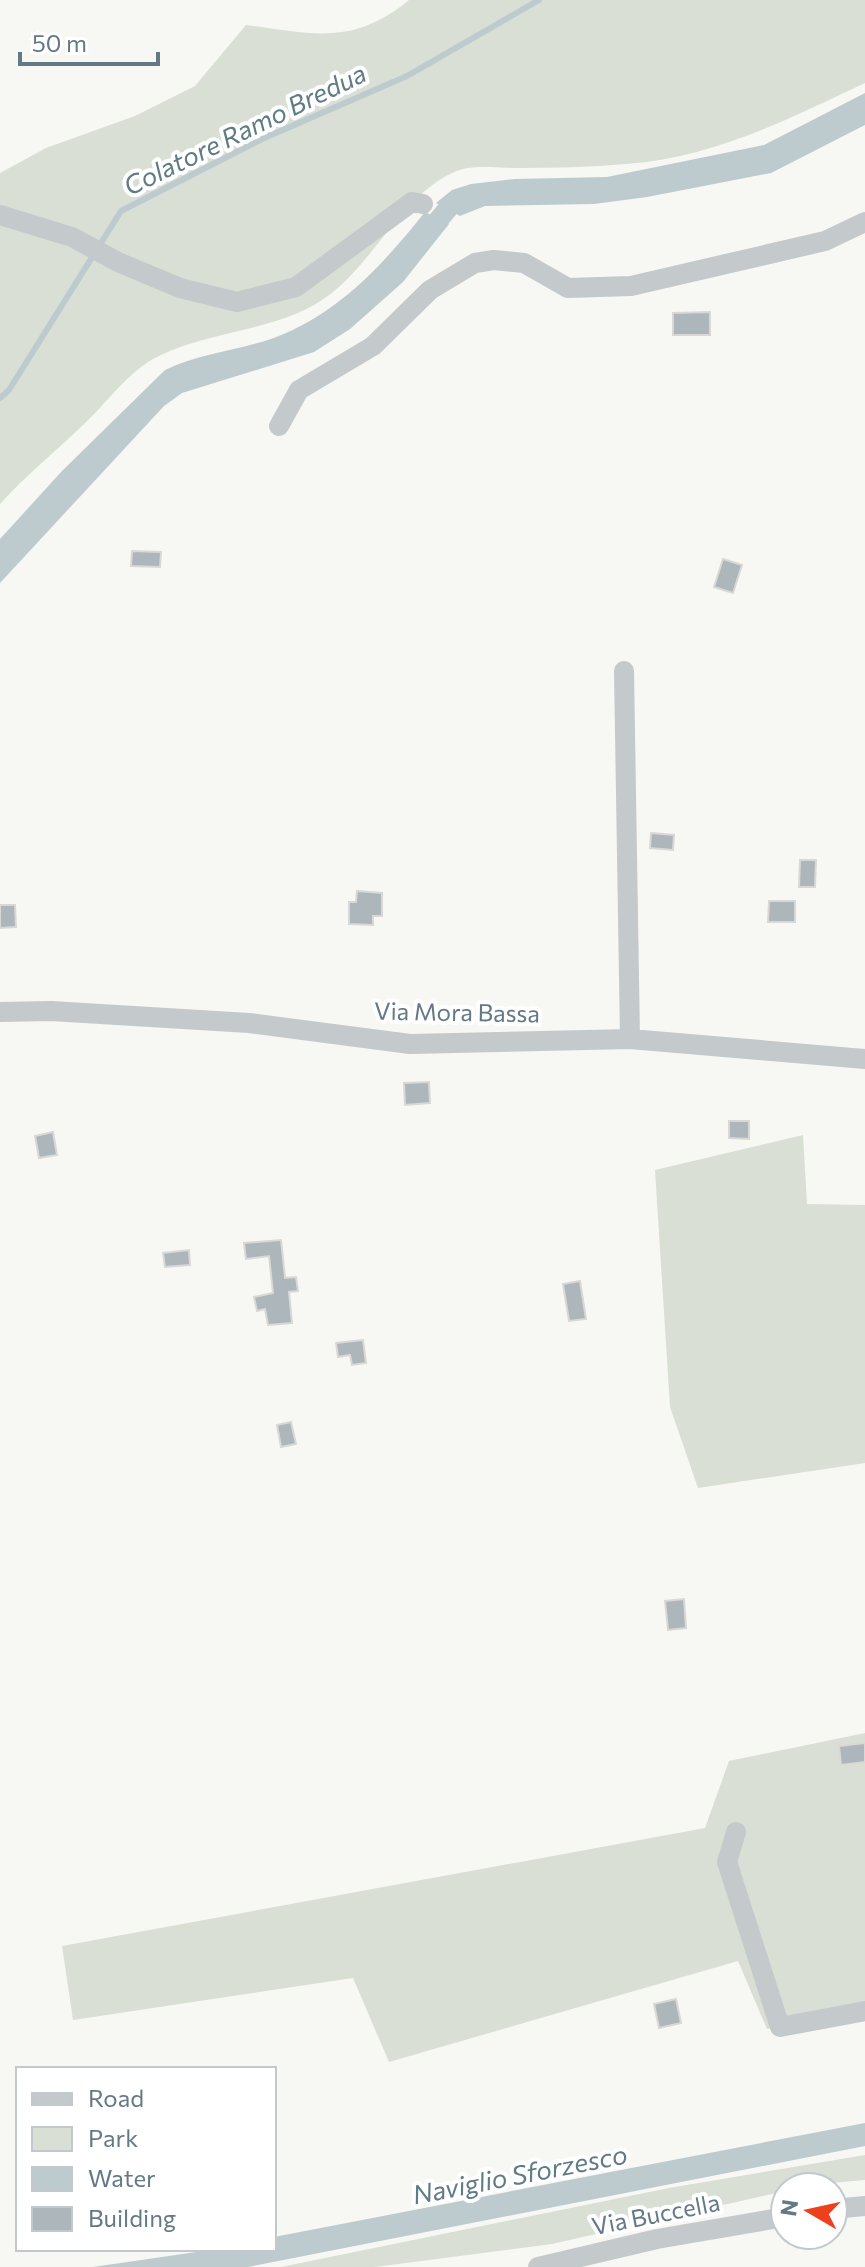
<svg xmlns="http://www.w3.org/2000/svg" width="865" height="2267" font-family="Commissioner,sans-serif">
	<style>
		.green { fill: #d9dfd4 }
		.water { fill: #bdcace }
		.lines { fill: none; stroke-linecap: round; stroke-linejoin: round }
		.stream { stroke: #bdcace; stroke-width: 6 }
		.canal { stroke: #bdcace; stroke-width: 20 }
		.building { fill: #adb6bb; stroke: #d9d8d6; stroke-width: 2 }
		.minor { stroke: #c4c9cc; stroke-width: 20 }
		.labels { text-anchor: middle; stroke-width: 8; stroke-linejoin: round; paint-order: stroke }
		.street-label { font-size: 24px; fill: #647987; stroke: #fff }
		.water-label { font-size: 26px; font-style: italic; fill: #5f7b83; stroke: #fff }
	</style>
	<rect width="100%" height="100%" fill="#f7f7f4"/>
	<path class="green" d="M409 0H865V83C786 120 715 157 626 164 590 167 554 168 517 168 500 168 479 165 463 169 410 184 377 257 333 292 284 332 215 328 159 356 129 370 107 403 83 425 55 452 26 475 0 504V173L46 148 135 116 195 86 246 25C313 34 353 46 409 0Z
		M803 1135 807 1204 865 1205V1463L698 1488 670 1407 655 1170Z
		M865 1733V2011L767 2029 738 1961 389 2062 353 1978 73 2020 62 1946 705 1828 729 1761Z
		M865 2155V2180L785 2187V2191L552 2244 375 2267H281L669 2188Z"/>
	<path class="water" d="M865 93V125L771 173 647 197 594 204 485 206 460 216 436 203 452 190 471 184 515 179 607 177 764 145Z
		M425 212 449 224 403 282 350 329 314 352 182 393 164 406 0 583V539L62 471 165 370C196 355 231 351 265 341 335 318 381 267 425 212Z
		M865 2123V2146L248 2267H93L217 2249H274V2237Z"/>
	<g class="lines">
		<path class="stream" d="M0 398 9 390 121 211 262 139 407 76 539 0"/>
		<path class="canal" d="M423 238 452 204 470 198"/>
	</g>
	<path class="building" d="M710 312V335H673V313Z
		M132 551 161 552 160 567 131 566Z
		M723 559 742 565 733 593 714 587Z
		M651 833 674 835 673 850 650 848Z
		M800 860H816L815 887H799Z
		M357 891 382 893V916H373V925L349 924V902H356Z
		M769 901H795V922H768Z
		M0 905H15L16 927 0 928Z
		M429 1082 430 1103 405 1105 404 1083Z
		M729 1121H749V1139L729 1138Z
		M53 1132 57 1155 39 1158 35 1136Z
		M281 1240 285 1278 296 1277 298 1291 289 1292 292 1323 268 1325 265 1309 257 1311 254 1297 273 1293 269 1256 246 1259 244 1243Z
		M189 1250 190 1265 165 1267 163 1253Z
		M580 1281 586 1319 569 1321 563 1284Z
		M363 1340 366 1363 352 1365 350 1355 338 1357 336 1343Z
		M291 1422 296 1444 281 1447 277 1425Z
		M684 1599 686 1628 668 1630 665 1601Z
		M865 1743V1762L841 1765 839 1746Z
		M676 1999 681 2023 659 2028 654 2004Z"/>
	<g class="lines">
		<path class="minor" d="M0 215 72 237 118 262 180 288 237 302 296 287 412 202 423 204
			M279 426 299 390 373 346 430 290 475 263 494 260 524 263 568 288 631 286 825 241 865 222
			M624 671 630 1039
			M0 1012 51 1011 249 1023 410 1044 630 1039 865 1059
			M736 1832 727 1862 780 2027 865 2011
			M833 2209 865 2206
			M538 2267 657 2239 785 2217"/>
	</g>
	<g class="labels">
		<g class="street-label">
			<text transform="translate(457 1013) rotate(1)" y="8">Via Mora Bassa</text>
			<text transform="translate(656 2215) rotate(-11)" y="8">Via Buccella</text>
		</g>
		<g class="water-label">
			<text transform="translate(245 130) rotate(-26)" y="9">Colatore Ramo Bredua</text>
			<text transform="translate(520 2175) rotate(-11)" y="9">Naviglio Sforzesco</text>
		</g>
	</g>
	<rect x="16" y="2067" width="260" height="184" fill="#ffffff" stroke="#c1c9cf" stroke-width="2"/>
	<rect x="32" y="2093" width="40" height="12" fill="#c4c9cc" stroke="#c1c9cf" stroke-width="2"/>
	<text x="88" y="2107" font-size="24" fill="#647987">Road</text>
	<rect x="32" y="2127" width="40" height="24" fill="#d9dfd4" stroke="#c1c9cf" stroke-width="2"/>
	<text x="88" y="2147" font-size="24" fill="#647987">Park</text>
	<rect x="32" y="2167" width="40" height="24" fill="#bdcace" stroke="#c1c9cf" stroke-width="2"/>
	<text x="88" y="2187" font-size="24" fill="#647987">Water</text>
	<rect x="32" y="2207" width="40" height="24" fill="#adb6bb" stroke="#c1c9cf" stroke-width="2"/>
	<text x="88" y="2227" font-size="24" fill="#647987">Building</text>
	<g transform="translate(809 2211) rotate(279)"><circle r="38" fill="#ffffff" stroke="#c1c9cf" stroke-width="2"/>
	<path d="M0-6L14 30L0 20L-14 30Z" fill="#ee401d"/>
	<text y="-12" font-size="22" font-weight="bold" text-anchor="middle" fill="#647987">N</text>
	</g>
	<path d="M20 52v12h138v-12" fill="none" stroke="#647987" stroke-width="4"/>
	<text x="32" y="52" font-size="24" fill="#647987" stroke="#ffffff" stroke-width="6" paint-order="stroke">50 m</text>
</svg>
